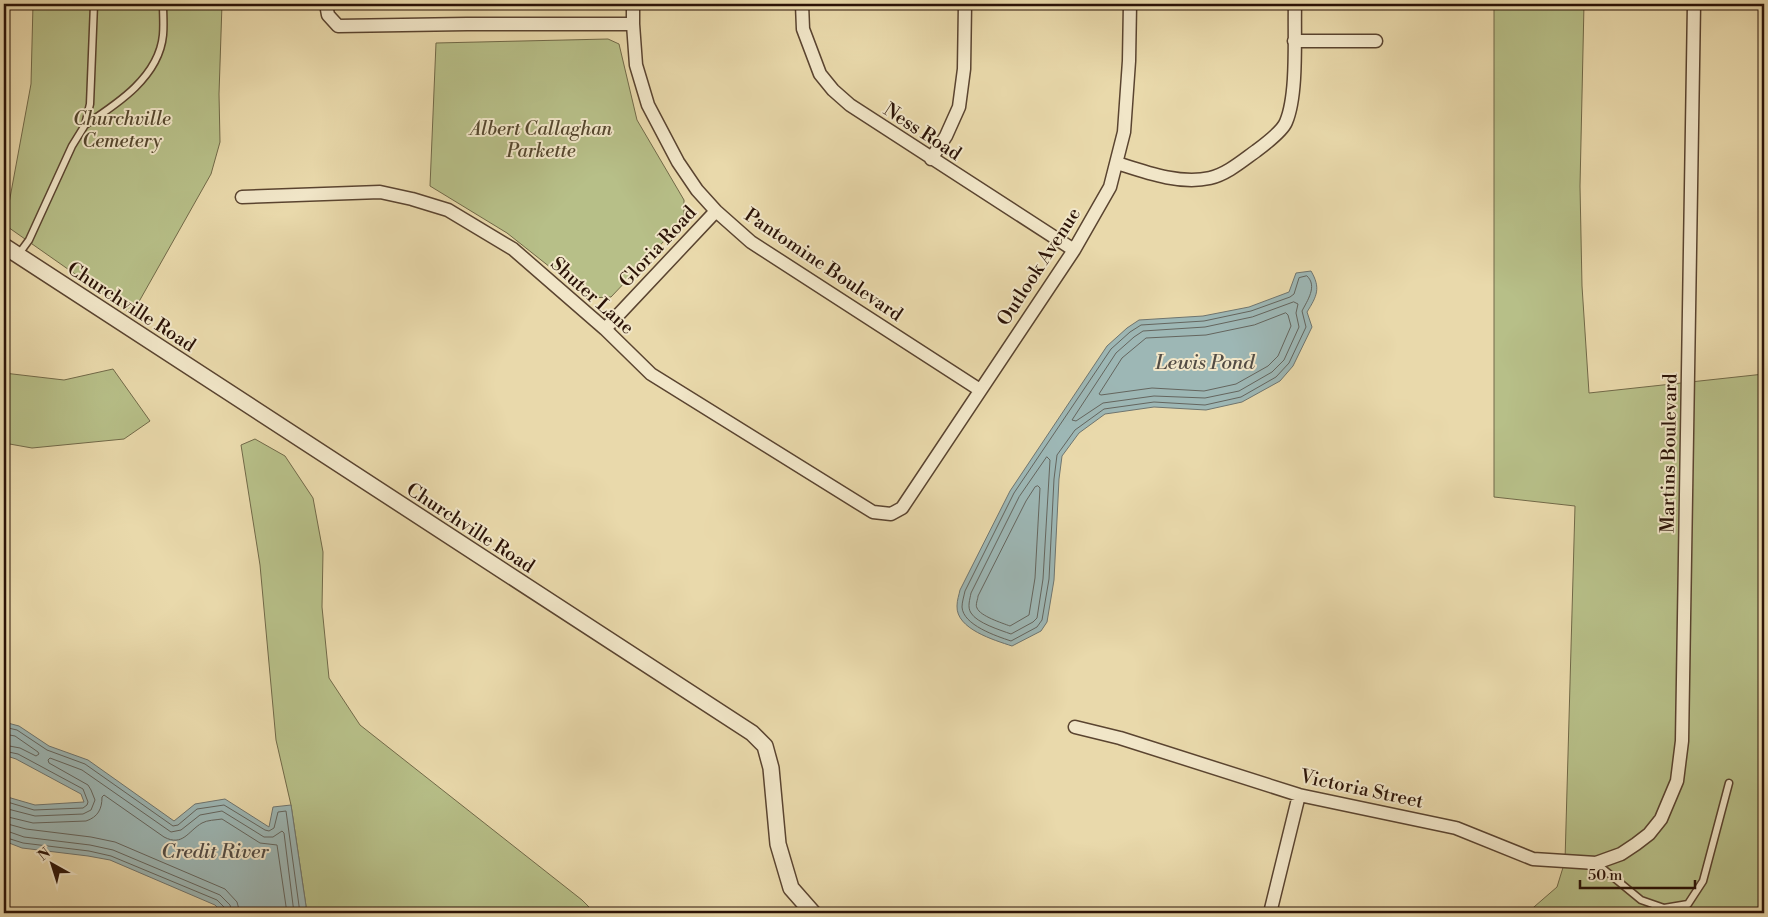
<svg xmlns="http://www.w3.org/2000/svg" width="1768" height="917" font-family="'Libre Bodoni',serif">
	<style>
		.green { fill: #b7bf88; stroke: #716948 }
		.water { fill: #9db7b5; stroke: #6f756f }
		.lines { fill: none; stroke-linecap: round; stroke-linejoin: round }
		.shore { stroke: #64655e; stroke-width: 1 }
		.service-casing { stroke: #5a4430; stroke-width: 9 }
		.minor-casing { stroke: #5a4430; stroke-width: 15 }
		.tertiary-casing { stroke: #5a4430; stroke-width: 18 }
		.service { stroke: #f1e6c8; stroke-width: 6 }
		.minor { stroke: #f1e6c8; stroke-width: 12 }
		.tertiary { stroke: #f1e6c8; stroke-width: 15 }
		.labels { text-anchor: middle; stroke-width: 4; stroke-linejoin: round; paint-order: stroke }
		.park-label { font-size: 19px; font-style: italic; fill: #55472e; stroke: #f1e6c8 }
		.street-label { font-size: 19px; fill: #2b1307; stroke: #f1e6c8 }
		.water-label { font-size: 20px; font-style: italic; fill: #534c44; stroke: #f1e6c8 }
	</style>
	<rect width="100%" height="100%" fill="#e9d9ab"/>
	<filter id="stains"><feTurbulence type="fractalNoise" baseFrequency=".004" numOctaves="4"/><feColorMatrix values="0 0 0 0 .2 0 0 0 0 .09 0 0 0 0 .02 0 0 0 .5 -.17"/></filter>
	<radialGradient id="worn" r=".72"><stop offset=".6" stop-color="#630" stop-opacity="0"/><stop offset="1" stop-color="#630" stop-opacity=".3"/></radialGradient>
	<path class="green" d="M33 4H222L219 94 220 142 211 174 132 314 5 225 31 84Z
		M1494 4H1584L1580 186 1582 286 1589 393 1764 374V913H1527L1557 887 1565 861 1575 506 1494 497Z
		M608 39 619 44 637 120 684 200V220L611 297 589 298 507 233 430 186 436 43Z
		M113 369 150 421 124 439 32 448 4 443V373L64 380Z
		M255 439 285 456 313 498 323 552 322 607 329 678 360 725 582 900 595 913H305L306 906 291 805 276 740 260 565 241 445Z"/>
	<path class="water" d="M1311 271C1321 288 1317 296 1307 312L1312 327 1293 366 1280 381 1242 402 1206 410 1154 407 1105 414 1079 433 1062 456 1059 479 1054 580 1047 622 1041 631 1012 646C994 640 956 629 957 606 957 600 959 595 960 590L1010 491 1107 346 1127 328 1139 320 1203 316 1249 307 1289 292 1296 273Z
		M4 722 19 726 49 746 88 760 174 821 195 804 225 799 269 827 273 807 291 805 306 906 305 913H223L215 905 110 860 88 856 22 848 4 841V796L35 805 84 802 81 794 16 759 4 755Z"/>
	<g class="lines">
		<path class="shore" d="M1307 276C1318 286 1307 301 1302 311L1306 327 1289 363 1276 377 1241 397 1205 405 1154 402 1104 409 1075 430 1057 455 1054 479 1049 579 1042 620 1037 627 1011 641C996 636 963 625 962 607 962 602 964 596 965 591L1014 493 1111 349 1130 332 1141 325 1204 321 1251 311 1290 297 1294 294 1299 278Z
			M1294 302 1298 304 1296 313 1299 327 1284 360 1272 372 1239 391 1205 398 1154 396 1103 403 1076 421 1072 420 1116 353 1134 337 1143 331 1205 327 1252 317Z
			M1286 313 1288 315 1291 326 1278 356 1268 366 1236 384 1204 391 1152 388 1101 395 1099 394 1122 358 1146 338 1206 335 1254 325Z
			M1047 457 1050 460 1043 579 1037 618 1033 622 1011 634C1000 630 977 623 971 613 967 607 970 599 971 593L1019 497Z
			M1038 486 1040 488 1035 578 1029 615 1010 626C1002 623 980 616 977 608 975 605 978 599 978 596L1026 501 1035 487Z
			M4 727 17 730 47 750 85 764 173 826 178 825 197 809 224 805 265 830 269 831 274 828 278 812 286 811 300 913
			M4 734 15 736 38 752 39 754 36 756 20 748 4 745
			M4 751 18 754 83 789 88 802 87 805 83 808 34 810 4 801
			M4 808 35 816 83 814 91 810 95 800 91 790 88 785 49 763 48 760 50 758 82 770 171 832 181 830 200 815 222 811 264 837H273L282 831 284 833 294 913
			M4 816 33 823 86 821C98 817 102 809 102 797L104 795 164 837C183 847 188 831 202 823 207 820 216 820 222 819L260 843 277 845 287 913
			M4 823 26 829 91 837 115 842 225 889 237 902 240 913
			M4 830 24 837 90 845 113 850 220 895 230 905 232 913
			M4 837 23 843 89 851 111 856 217 900 225 908 226 913"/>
		<defs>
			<path id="service" d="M85 125C117 104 159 77 163 35 164 25 163 14 163 4
				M18 255 29 240 72 146 85 125 90 104 94 4
				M1596 863 1641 900 1664 908 1688 904 1703 881 1729 783"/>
			<path id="minor" d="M326 4 328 15 338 26 467 24H633
				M633 4V24L636 65 648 105 678 162 697 190 716 211 751 242 980 390
				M802 4 803 29 820 74 833 90 850 105 1074 250
				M1294 41H1376
				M931 159 946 136 959 107 964 69 965 4
				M1117 163C1145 172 1180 185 1210 178 1227 174 1242 161 1256 151 1264 145 1283 130 1286 122 1298 94 1294 35 1295 4
				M242 197 380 192 412 199 448 210 513 249 605 329 651 374 873 512 891 514 902 508 1074 250 1110 187 1124 132 1129 61 1130 4
				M605 329 716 211
				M1075 727 1120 738 1299 795 1456 828 1533 859 1596 863 1621 854 1636 844 1649 834 1661 819 1677 781 1682 741 1694 4
				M1270 913 1299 795"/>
			<path id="tertiary" d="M4 246 752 733 765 746 771 768 778 844 791 888 813 913"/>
		</defs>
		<use href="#service" class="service-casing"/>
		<use href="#minor" class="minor-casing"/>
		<use href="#tertiary" class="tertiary-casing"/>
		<use href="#service" class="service"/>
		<use href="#minor" class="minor"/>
		<use href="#tertiary" class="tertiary"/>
	</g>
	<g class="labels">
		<g class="park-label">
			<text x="122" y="125">Churchville<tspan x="122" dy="22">Cemetery</tspan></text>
			<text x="541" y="135">Albert Callaghan<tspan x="541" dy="22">Parkette</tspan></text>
		</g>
		<g class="street-label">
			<text transform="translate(923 131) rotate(33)" y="7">Ness Road</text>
			<text transform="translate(657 246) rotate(-47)" y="7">Gloria Road</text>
			<text transform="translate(824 264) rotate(34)" y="7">Pantomine Boulevard</text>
			<text transform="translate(1038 266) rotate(-57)" y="7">Outlook Avenue</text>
			<text transform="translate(593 295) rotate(42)" y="7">Shuter Lane</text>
			<text transform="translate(132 306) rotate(33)" y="7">Churchville Road</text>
			<text transform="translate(1668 453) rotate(-89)" y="7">Martins Boulevard</text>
			<text transform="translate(471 527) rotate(33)" y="7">Churchville Road</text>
			<text transform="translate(1362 788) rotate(12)" y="7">Victoria Street</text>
		</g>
		<g class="water-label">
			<text x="1205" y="369">Lewis Pond</text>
			<text x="215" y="858">Credit River</text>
		</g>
	</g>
	<rect width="1768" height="917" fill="none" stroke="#e9d9ab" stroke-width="20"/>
	<rect x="5" y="5" width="1758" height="907" fill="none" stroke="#2b1307" stroke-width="2.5"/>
	<rect x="10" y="10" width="1748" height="897" fill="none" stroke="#2b1307"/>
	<g transform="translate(52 864) rotate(321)" stroke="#f1e6c8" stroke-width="4" paint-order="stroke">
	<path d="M0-4L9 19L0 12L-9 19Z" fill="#2b1307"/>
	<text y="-8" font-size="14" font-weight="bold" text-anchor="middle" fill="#2b1307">N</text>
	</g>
	<path d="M1580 880v8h115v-8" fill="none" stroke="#2b1307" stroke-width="2.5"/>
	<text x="1588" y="880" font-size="15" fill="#2b1307" stroke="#f1e6c8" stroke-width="4" paint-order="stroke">50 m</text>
	<rect width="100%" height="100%" filter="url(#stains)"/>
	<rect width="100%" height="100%" fill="url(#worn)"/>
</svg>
